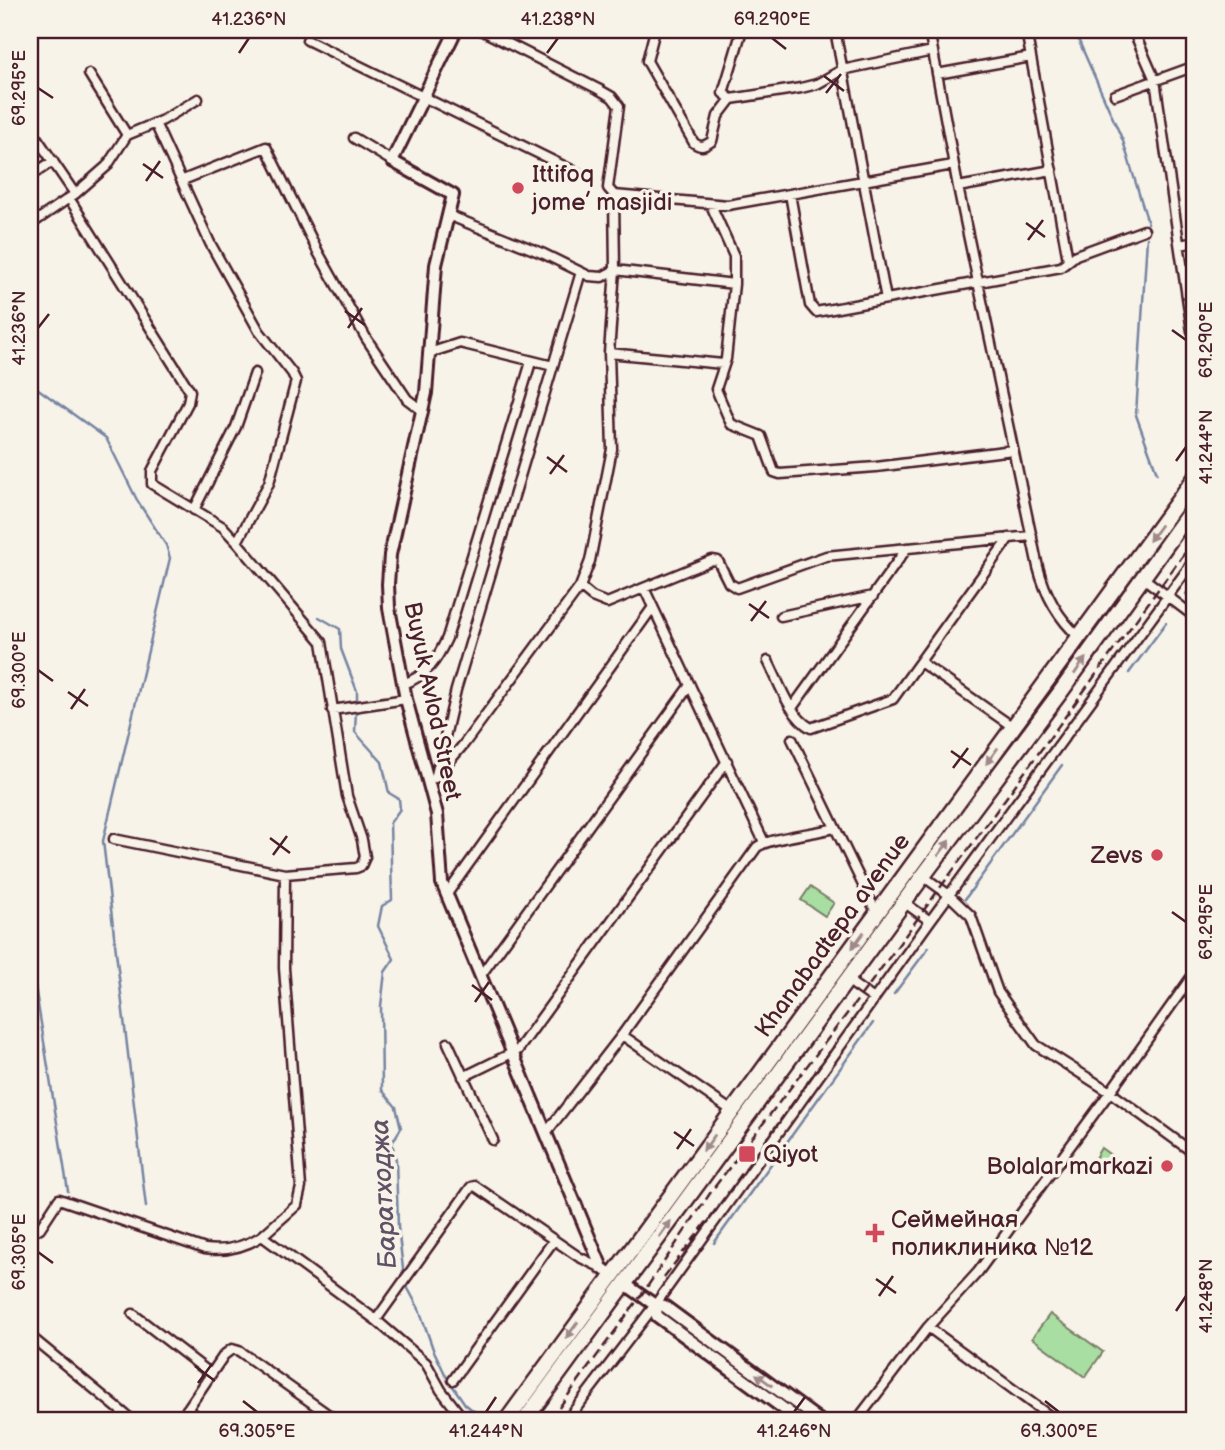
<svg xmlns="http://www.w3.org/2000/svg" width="1225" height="1450" font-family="'Balsamiq Sans',sans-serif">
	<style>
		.green { fill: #a8dea1; stroke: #797e66; stroke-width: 2 }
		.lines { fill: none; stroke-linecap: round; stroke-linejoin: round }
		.stream { stroke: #7684a2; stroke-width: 2.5 }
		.street-casing { stroke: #4a1f2b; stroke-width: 13 }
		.secondary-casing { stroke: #4a1f2b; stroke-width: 16 }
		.highway-casing { stroke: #4a1f2b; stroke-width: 19 }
		.street { stroke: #f7f3e8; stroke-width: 8 }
		.secondary { stroke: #f7f3e8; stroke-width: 10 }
		.highway { stroke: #f7f3e8; stroke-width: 14 }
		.rail { stroke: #4a1f2b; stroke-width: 2.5; stroke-dasharray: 10 5; stroke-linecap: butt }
		.oneway { fill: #a0898a }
		.ticks { fill: none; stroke: #4a1f2b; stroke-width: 2.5 }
		.poi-dot { fill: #d1495b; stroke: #f7f3e8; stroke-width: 2.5 }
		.labels { text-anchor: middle; stroke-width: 7; stroke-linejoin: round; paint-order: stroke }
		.poi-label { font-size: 24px; fill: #4a1f2b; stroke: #f7f3e8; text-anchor: start }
		.street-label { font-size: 24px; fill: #4a1f2b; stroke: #f7f3e8 }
		.water-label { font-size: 26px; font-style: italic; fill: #605266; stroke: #f7f3e8 }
		.neatline { fill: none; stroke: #4a1f2b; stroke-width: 2.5 }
		.ticks-label { font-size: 18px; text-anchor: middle; fill: #4a1f2b }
	</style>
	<rect width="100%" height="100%" fill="#f7f3e8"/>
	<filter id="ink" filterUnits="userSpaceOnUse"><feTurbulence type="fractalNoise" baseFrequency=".0143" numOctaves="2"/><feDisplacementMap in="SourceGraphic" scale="14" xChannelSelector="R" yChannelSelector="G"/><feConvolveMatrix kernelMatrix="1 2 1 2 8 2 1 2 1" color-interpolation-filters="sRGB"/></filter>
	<g filter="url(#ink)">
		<path class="green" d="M810 887 834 903 825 916 801 900Z
			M1101 1148 1123 1164 1116 1173 1095 1158Z
			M1050 1314 1103 1352 1085 1377 1032 1338Z"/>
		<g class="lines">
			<path class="stream" d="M1074 30 1123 141 1148 223
				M1147 238 1136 415 1157 473
				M30 383 106 438 137 500 166 545 170 558 103 841 146 1207
				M1186 594 1195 582
				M319 617 340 629 341 649 357 691V703
				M1129 673 1166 623
				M356 710 355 732 382 762 389 793 399 799 400 809 390 823 392 900 382 906 378 926 394 959 385 972 381 1006 382 1090 396 1107 401 1128 392 1143 396 1160 398 1227 404 1277
				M965 899 1062 765
				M30 955 68 1191
				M894 994 929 947
				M714 1243 873 1023
				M405 1283 419 1309 433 1349 446 1376 465 1404 485 1420"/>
			<defs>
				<path id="street" d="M655 30 647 61 694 143C701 148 705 146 712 141L718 116 731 99
					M742 30 723 93 731 99 801 88 817 84 842 70 933 51
					M835 30 886 299
					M929 30 958 187 1038 567C1045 594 1058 618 1079 637
					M1026 30 1068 260
					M1133 30 1155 80 1192 331
					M307 40 580 174
					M89 74 127 135
					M937 74 1031 57
					M1115 95 1195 66
					M30 128 75 194 30 225
					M354 138 392 161
					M30 176 53 161
					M183 180 266 147 318 252 366 338 407 399 423 411
					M958 187 1052 170
					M75 194 107 166 127 135 163 120 198 99
					M790 194 810 305 816 312 1061 267 1076 255 1144 230
					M614 195 728 205 953 165
					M69 198 190 391 188 403 152 471V484L223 527 237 542
					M711 205 734 256V284
					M448 215 544 254 589 276 602 277 615 270 734 284 726 359 716 389 731 424 761 436 774 472 780 474 876 467 1013 450
					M1180 245 1195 242
					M429 353 460 343 553 366 581 272
					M609 353 723 364
					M194 510 236 427 255 373
					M1142 577 1195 617
					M580 587 592 597 607 603 712 560 718 561 729 583 737 588 826 556 1032 536
					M644 588 764 842
					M781 616 873 596
					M768 661C779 682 789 716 811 728L893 699 1009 538
					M920 662 1013 727
					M403 684C427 676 437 660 447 638L531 362
					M792 708 907 548
					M332 710 406 699
					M792 739 877 914
					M436 775 456 690 553 366
					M435 778 464 744 580 587 590 561 612 449 609 353 615 270 614 195 608 188 619 106 612 97 598 89 481 30
					M114 839 285 874 356 868 361 866 365 857 362 840 347 796 322 642 237 542 269 483 296 381 292 373 259 331 210 243 155 123
					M923 876 949 895 971 916 998 992 1036 1045 1110 1092 1195 972
					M447 894 653 607
					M905 903 930 921
					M481 975 690 685
					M847 980 874 999
					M622 1035 732 1111
					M448 1043 493 1140
					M463 1077 518 1050 727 761
					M546 1133 622 1035 757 847C772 837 813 834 834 828
					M30 1230H37L40 1228 59 1199 205 1249C225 1252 244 1247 262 1236L376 1320 426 1363 441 1390 464 1420
					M262 1236 297 1205 301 1187 284 968 285 874
					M133 1314 211 1374
					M376 1320 471 1187 475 1186 579 1257 602 1268
					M928 1327 1055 1420
					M30 1336 132 1420
					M453 1380 554 1240
					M187 1409 202 1420
					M180 1420 224 1355 232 1349 239 1351 336 1420
					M567 1420 655 1305 930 921 1195 559
					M857 1420 928 1327 978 1272 1110 1092 1195 1154"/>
				<path id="secondary" d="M456 30 392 161 453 195 436 265 426 393 390 555 388 584 389 608 406 699 437 814 442 883 602 1268 612 1275
					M625 1284 655 1305 664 1306 819 1420
					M655 1305 657 1316 799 1420"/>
				<path id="highway" d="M507 1420 1195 478
					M525 1420 923 876 1062 690 1195 505"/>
			</defs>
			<use href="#street" class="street-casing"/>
			<use href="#secondary" class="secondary-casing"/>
			<use href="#highway" class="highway-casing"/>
			<use href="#street" class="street"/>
			<use href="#secondary" class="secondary"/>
			<use href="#highway" class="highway"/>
			<path class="rail" d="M664 1277 709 1219 836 1043
				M550 1420 645 1290 713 1189 872 981 1195 539"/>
		</g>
		<defs><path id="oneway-solid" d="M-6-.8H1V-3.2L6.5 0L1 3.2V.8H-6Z" transform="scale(1.75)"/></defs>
		<g class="oneway">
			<use href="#oneway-solid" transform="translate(1155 533) rotate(126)"/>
			<use href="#oneway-solid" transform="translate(1080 666) rotate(-55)"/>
			<use href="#oneway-solid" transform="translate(992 756) rotate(126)"/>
			<use href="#oneway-solid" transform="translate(944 848) rotate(-53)"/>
			<use href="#oneway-solid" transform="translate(858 940) rotate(126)"/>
			<use href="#oneway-solid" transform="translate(709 1143) rotate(126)"/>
			<use href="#oneway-solid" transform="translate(665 1229) rotate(-54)"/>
			<use href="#oneway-solid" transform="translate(572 1330) rotate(126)"/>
			<use href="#oneway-solid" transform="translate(764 1380) rotate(-144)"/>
		</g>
	</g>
	<path class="ticks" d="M772 38 786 49M239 53 249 38M547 53 558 38M824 76 844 91M38 88 53 98M826 93 841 74M143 164 163 178M146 181 160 161M1026 223 1045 237M1028 240 1043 220M345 311 365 325M38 328 49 314M348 328 362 308M1172 330 1186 340M547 457 567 472M1176 461 1186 447M550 474 564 455M749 604 769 618M751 621 766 601M38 670 53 681M68 692 88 706M71 709 85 689M951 751 971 765M953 768 968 748M270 838 290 853M273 855 287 836M1172 912 1186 922M472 985 492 1000M475 1002 489 982M674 1132 694 1146M677 1149 691 1129M38 1252 53 1263M876 1279 896 1293M879 1296 893 1276M1176 1311 1186 1296M195 1366 215 1381M198 1383 212 1364M243 1401 257 1412M1045 1401 1059 1412M486 1412 496 1397M794 1412 805 1397"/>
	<g class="poi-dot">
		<circle cx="518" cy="188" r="7"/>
		<circle cx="1157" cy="855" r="7"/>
		<rect x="738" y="1145" width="18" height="18" rx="3.5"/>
		<circle cx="1167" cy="1166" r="7"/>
		<path d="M871.5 1222.5h7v7h7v7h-7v7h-7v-7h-7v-7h7z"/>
	</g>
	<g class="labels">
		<g class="poi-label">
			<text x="532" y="182">Ittifoq<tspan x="532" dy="28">jome’ masjidi</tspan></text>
			<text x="1143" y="863" text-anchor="end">Zevs</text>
			<text x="763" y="1162">Qiyot</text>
			<text x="1153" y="1174" text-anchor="end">Bolalar markazi</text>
			<text x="891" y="1227">Сеймейная<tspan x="891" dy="28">поликлиника №12</tspan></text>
		</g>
		<g class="street-label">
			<text transform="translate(433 701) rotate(78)" y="8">Buyuk Avlod Street</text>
			<text transform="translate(832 935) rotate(-54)" y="8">Khanabadtepa avenue</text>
		</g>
		<g class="water-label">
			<text transform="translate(383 1194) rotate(-93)" y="9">Баратходжа</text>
		</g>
	</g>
	<rect width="1225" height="1450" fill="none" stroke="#f7f3e8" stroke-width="77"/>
	<rect x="38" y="38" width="1148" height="1374" class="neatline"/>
	<g class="ticks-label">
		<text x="249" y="25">41.236°N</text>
		<text x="558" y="25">41.238°N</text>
		<text x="772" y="25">69.290°E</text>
		<text transform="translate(19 88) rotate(-90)" y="6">69.295°E</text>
		<text transform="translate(19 328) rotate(-90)" y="6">41.236°N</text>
		<text transform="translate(1206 340) rotate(-90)" y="6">69.290°E</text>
		<text transform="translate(1206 447) rotate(-90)" y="6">41.244°N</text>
		<text transform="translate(19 670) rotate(-90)" y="6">69.300°E</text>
		<text transform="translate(1206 922) rotate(-90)" y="6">69.295°E</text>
		<text transform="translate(19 1252) rotate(-90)" y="6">69.305°E</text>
		<text transform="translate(1206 1296) rotate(-90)" y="6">41.248°N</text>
		<text x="257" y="1437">69.305°E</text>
		<text x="486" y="1437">41.244°N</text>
		<text x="794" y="1437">41.246°N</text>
		<text x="1059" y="1437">69.300°E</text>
	</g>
</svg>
